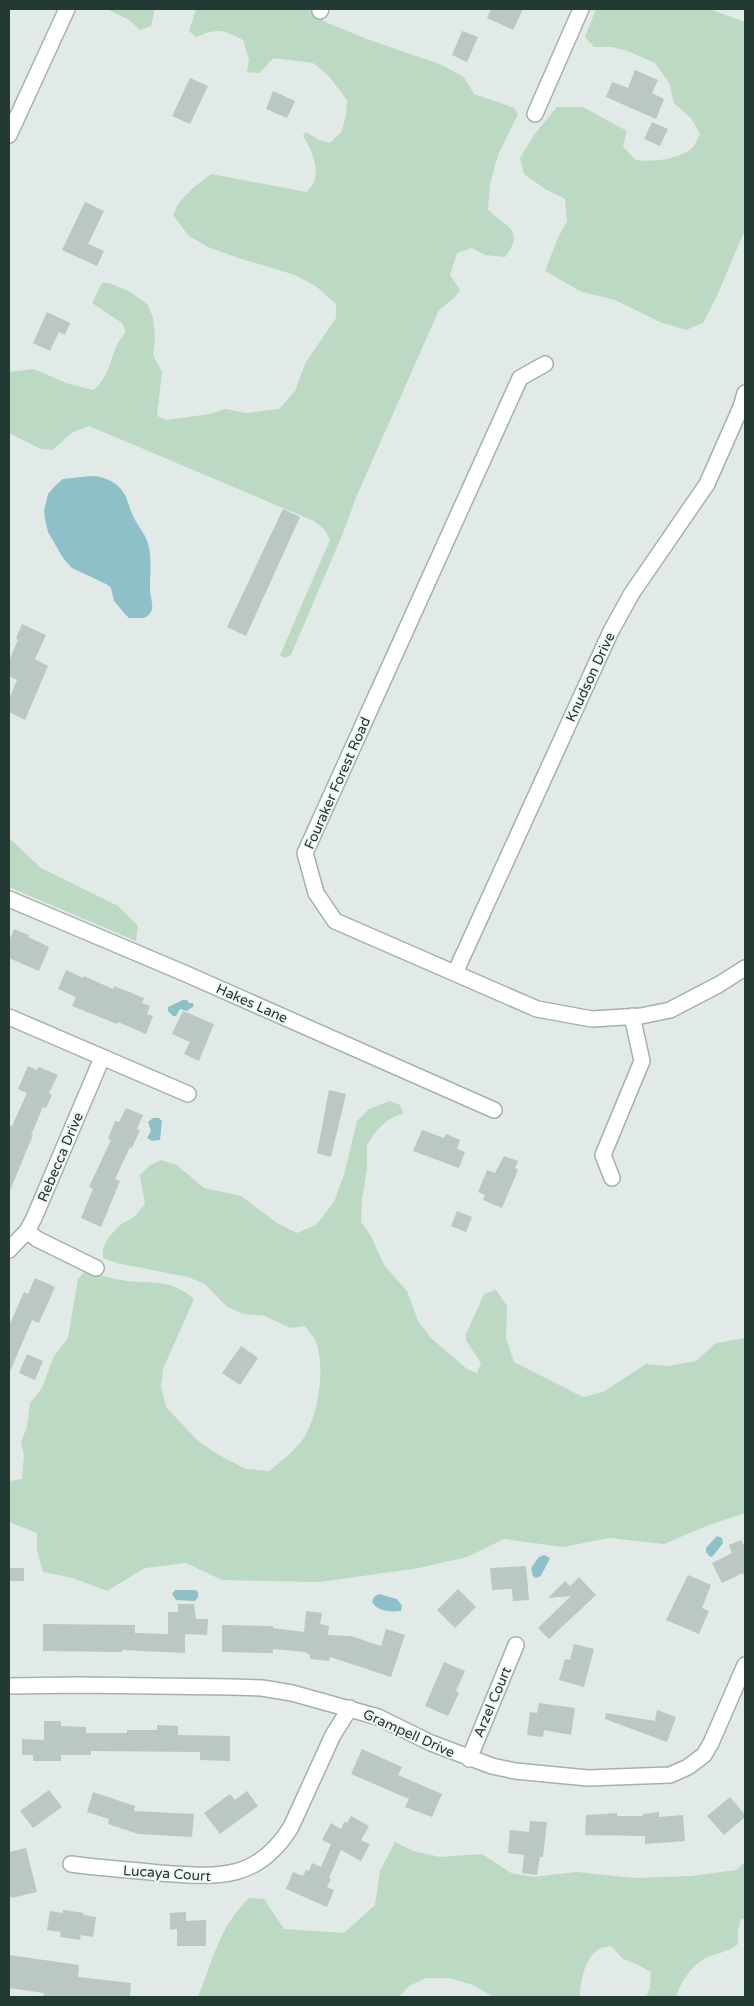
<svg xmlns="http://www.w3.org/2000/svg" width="754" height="2006" font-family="'Varela Round',sans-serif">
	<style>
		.green { fill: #bcd9c4 }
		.water { fill: #8ec0ca }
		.building { fill: #bac7c2 }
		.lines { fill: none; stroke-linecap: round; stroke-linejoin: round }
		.minor-casing { stroke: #a4b1ad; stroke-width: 18 }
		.minor { stroke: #fff; stroke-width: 15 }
		.labels { text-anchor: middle; stroke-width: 4; stroke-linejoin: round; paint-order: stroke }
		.street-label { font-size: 14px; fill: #233933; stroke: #f1f7f4 }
	</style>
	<rect width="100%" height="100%" fill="#e1eae6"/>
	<path class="green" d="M107 9H155L151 26 140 30 129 20Z
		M196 9H308L325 22 367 39 442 65 464 77 474 94 514 108 518 114 498 155 490 184 488 209C503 226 527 229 505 257L485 255 472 248 457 253 450 275 460 290 454 298 439 310 357 495 343 533 291 655 285 658 280 655 330 540 325 530 314 521 89 426 71 433 53 450 41 449 9 433V372L34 369 66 383 93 390C114 374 108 351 126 332L122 323 92 303 102 283H109L129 291 147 304 153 318 155 337 153 355 162 372 157 416 166 420 210 414 225 409 246 413 279 409 295 391 306 362 336 318V304L317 287 295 275 242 259 210 248 189 236 173 215C180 196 196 186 211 174L307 192C309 189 313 185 314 182 320 166 310 148 303 135L306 132 319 140 330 143 342 131 346 115 347 100 328 75 313 63 273 58 260 73 247 72 249 60 243 40C223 29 217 28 196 37L189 31Z
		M596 9H709L745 22V230L716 298 703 323 686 330 660 322 615 300 582 292 545 271 557 240 567 221 565 199 545 189 524 174 520 158 534 135 557 107H583L627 131 623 146 635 160C652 162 678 160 692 148 695 145 698 138 700 134L691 118 674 103 669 83 655 63 628 51 612 47H594L585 37Z
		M9 838 41 868 118 906 138 926 136 941 9 887Z
		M390 1101 400 1105 403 1113 388 1120 377 1130 367 1145V1169L362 1199 361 1222 371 1236 384 1265 407 1291 418 1321 431 1338 467 1369 477 1373 481 1363 466 1340V1334L484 1294 496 1290 507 1306 506 1338 514 1362 583 1397 603 1392 646 1364 668 1366 696 1361 716 1343 745 1338V1513L709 1525 664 1544 609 1538 563 1547 504 1539 467 1557 419 1568 320 1582 222 1580 186 1563 145 1568 107 1591 73 1578 43 1572 37 1550V1533L9 1522V1481L22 1479 24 1456 21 1442 27 1427 30 1403 42 1388 54 1356 68 1338 78 1279 85 1271C99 1275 113 1279 127 1281 156 1284 170 1279 194 1299L163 1369 161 1387 166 1407 197 1440 217 1454 246 1469 269 1471C280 1462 295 1451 303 1439 318 1416 326 1369 316 1342 314 1336 308 1331 305 1326L290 1328 265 1316 244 1314 227 1307 205 1284 188 1277 117 1263 103 1258V1249L108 1238 121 1224 134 1217 145 1204 140 1175 149 1166 161 1160 177 1165 204 1188 241 1196 277 1223 297 1233 316 1225 334 1202 344 1175 357 1121 369 1109Z
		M395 1842 413 1851 440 1857 482 1854 511 1873 533 1877 577 1872 633 1878 691 1876 736 1870 745 1862V1919H741L738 1929V1944C727 1953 718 1952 706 1958 691 1966 681 1981 676 1997H646L650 1988 651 1972 634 1963 623 1959 611 1946C608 1947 602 1947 599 1949 585 1957 580 1982 580 1997H494L473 1985 449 1978H426L409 1986 399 1997H198C214 1958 218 1929 249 1898L264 1899 284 1929 344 1933 375 1905 380 1871Z"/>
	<path class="water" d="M90 476C100 476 110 479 118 486 127 494 128 505 133 516 136 523 141 529 145 536 153 552 150 571 150 588 150 601 158 611 144 618H129L125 614 114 601 111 588 108 585 72 568 63 558 48 532 45 519 44 511 48 494 56 485 63 479Z
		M183 1000H187L189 1003H193L194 1006 187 1011 180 1009 176 1016H173L168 1011V1007Z
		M153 1118H159L162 1121 160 1140 152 1141 147 1138 151 1131 148 1122Z
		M717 1536 722 1538 723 1543 713 1556 710 1557 706 1552V1548Z
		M544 1555 550 1558C547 1565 544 1569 541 1576L536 1578 533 1576 531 1568 539 1557Z
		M175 1590H195L198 1592V1597L195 1601 176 1600 172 1594Z
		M379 1594 397 1599 402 1606 401 1611C391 1612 378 1612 372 1602L374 1597Z"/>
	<path class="building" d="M491 9H523L513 30 487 18Z
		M462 31 478 37 467 62 452 55Z
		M635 70 658 80 652 93 664 99 656 119 606 97 612 82 628 88Z
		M190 78 208 86 190 124 172 116Z
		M273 91 295 101 287 118 266 109Z
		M652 122 668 129 660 146 644 139Z
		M85 202 104 211 88 244 104 251 97 266 62 250Z
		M47 312 70 323 65 335 59 332 50 351 33 343Z
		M283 509 300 517 246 636 227 627Z
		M22 624 46 635 35 659 48 666 25 720 9 712V699L17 680 9 676V661L18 640 16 638Z
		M14 929 29 935 28 937 49 947 39 971 9 958V941Z
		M66 970 83 978 84 976 113 989 114 986 144 998 142 1003 150 1006 147 1014 153 1016 146 1034 118 1022 117 1024 72 1006 76 997 58 989Z
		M183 1011 214 1024 199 1061 184 1054 190 1042 172 1034Z
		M28 1066 37 1070 39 1067 58 1075 49 1093 52 1095 46 1108 43 1107 31 1135H33L9 1193V1125L12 1126 27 1093 18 1089Z
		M329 1090 346 1094 331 1157 317 1153Z
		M126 1108 143 1115 137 1129 140 1130 132 1148 130 1147 115 1179 120 1181 101 1227 81 1218 93 1189 89 1187 111 1140 108 1139 115 1121 119 1122Z
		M422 1130 444 1138 446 1134 460 1140 457 1149 465 1152 459 1168 413 1151Z
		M504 1156 518 1161 515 1168 518 1170 502 1208 483 1200 485 1195 478 1192 487 1170 495 1173Z
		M457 1211 472 1217 466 1232 451 1226Z
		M35 1278 55 1287 39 1323 32 1320 9 1374V1326L24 1292 28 1294Z
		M241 1346 258 1358 240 1385 222 1373Z
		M27 1354 43 1361 35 1380 19 1373Z
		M741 1540 745 1547V1579L743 1573 722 1583 712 1563 732 1553 729 1545Z
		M526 1566 529 1600 513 1601 512 1589 492 1590 490 1568Z
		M9 1568H24V1581H9Z
		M688 1575 711 1585 702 1608 709 1611 699 1634 666 1620Z
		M579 1577 596 1595 549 1639 538 1628 571 1596 548 1598 565 1581 570 1586Z
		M458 1589 476 1607 455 1628 437 1610Z
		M178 1604H194L196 1619H208L207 1635 185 1634V1653L122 1650V1652L43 1651V1624L135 1625V1633L168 1634V1612H178Z
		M306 1611 322 1613 320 1624 329 1626 328 1635 351 1636 381 1646 386 1629 405 1635 391 1677 330 1657 329 1661 310 1659V1655L305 1652 273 1649V1653L222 1652V1625L273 1626V1628L304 1632Z
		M574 1644 594 1649 584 1687 559 1680 565 1659 570 1660Z
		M444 1662 465 1671 456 1691 459 1693 448 1716 425 1706Z
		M539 1703 575 1708 571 1735 544 1730 543 1737 527 1735 530 1712 537 1713Z
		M657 1710 676 1717 667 1742 605 1719 606 1713 655 1721Z
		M44 1721H61V1726L86 1727V1733H127V1730H157V1725L178 1726V1735L230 1736V1761L200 1760V1752L91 1751V1755H61V1761H33V1755H22V1739L44 1740Z
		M362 1749 402 1767 398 1775 442 1794 432 1817 405 1807 409 1799 351 1774Z
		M49 1790 62 1807 33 1828 20 1811Z
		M247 1791 258 1806 220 1834 204 1813 230 1794 235 1800Z
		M93 1792 135 1806 134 1811 194 1814 192 1837 138 1834 108 1824 109 1819 87 1812Z
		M730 1797 745 1815V1817L724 1835 707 1816Z
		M659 1812V1817L683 1815 685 1841 645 1844V1836L585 1835 586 1815 617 1813V1816H643V1814Z
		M351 1816 369 1826 361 1840 370 1844 361 1861 341 1850 329 1878 331 1879 327 1887 334 1890 327 1907 286 1889 293 1872 303 1876 306 1870 309 1871 312 1863 321 1867 331 1844 322 1840 331 1823 341 1829 344 1822 347 1823Z
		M530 1821 547 1822 543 1857H540L537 1875 522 1873 524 1855 508 1853 510 1830 529 1832Z
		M26 1848 37 1892 11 1898 9 1890V1852Z
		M63 1910 84 1913 83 1915 96 1917 93 1937 81 1935 80 1940 60 1937 61 1932 47 1930 50 1911 63 1913Z
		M186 1912V1921L206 1920V1946H177V1929L170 1930V1913Z
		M9 1955 79 1965 78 1977 131 1983 130 1997H43L44 1993 9 1988Z"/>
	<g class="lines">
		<defs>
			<path id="minor" d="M320 11 321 9
				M535 114 581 9
				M9 135 67 9
				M545 364 520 378 305 853 316 893 335 921 537 1009 592 1019 641 1016 670 1010 718 985 745 968
				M9 899 184 973 494 1110
				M455 973 611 631 632 593 707 484 741 407 745 393
				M9 1017 188 1094
				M612 1178 603 1155 642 1061 632 1016
				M27 1231 37 1239 96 1268
				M9 1250 27 1231 34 1218 102 1058
				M9 1686 78 1685 232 1687 262 1688 292 1693 378 1717 431 1743 492 1766 515 1771 588 1778 670 1775 688 1767 704 1755 711 1743 745 1665
				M469 1759 516 1645
				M71 1864C101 1868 130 1870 160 1873 217 1877 257 1882 291 1827L333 1735 350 1708"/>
		</defs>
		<use href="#minor" class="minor-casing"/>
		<use href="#minor" class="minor"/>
	</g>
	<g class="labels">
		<g class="street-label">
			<text transform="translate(590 677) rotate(-65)" y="5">Knudson Drive</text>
			<text transform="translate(337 783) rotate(-66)" y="5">Fouraker Forest Road</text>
			<text transform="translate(252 1003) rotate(24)" y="5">Hakes Lane</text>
			<text transform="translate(60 1157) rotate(-67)" y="5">Rebecca Drive</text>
			<text transform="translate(492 1702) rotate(-67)" y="5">Arzel Court</text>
			<text transform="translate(409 1733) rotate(24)" y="5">Grampell Drive</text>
			<text transform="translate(167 1873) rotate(4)" y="5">Lucaya Court</text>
		</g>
	</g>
	<rect width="754" height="2006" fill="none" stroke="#233933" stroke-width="20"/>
</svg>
